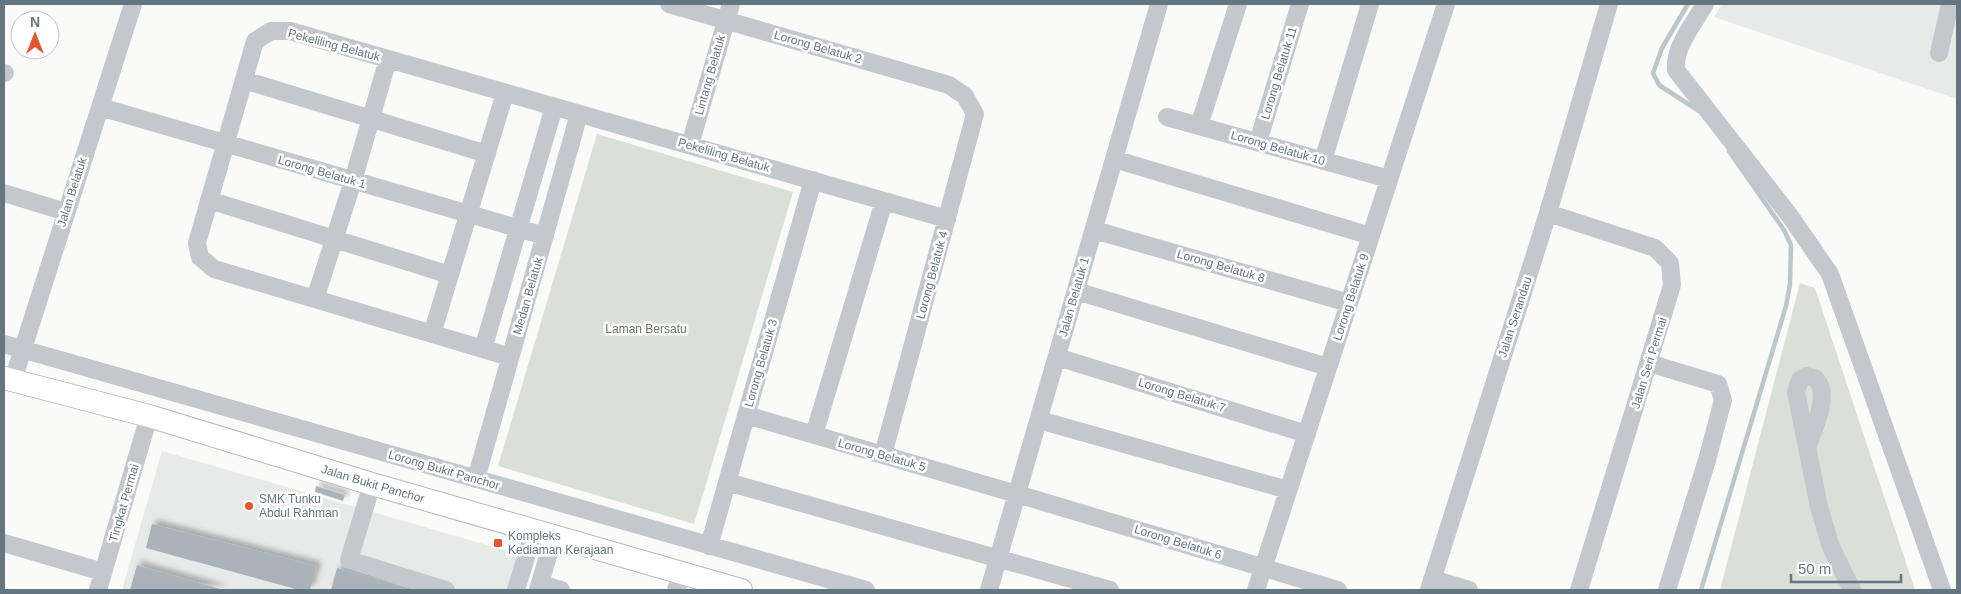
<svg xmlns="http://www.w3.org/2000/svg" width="1961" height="594" font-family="Helvetica,sans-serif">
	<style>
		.built { fill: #e8e9e9 }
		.green { fill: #dadfd7 }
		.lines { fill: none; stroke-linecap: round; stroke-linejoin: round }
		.stream { stroke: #bbc7cb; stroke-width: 4.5 }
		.building { fill: #aab3b9; filter: url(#shadow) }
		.major-casing { stroke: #b5babe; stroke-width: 24 }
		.minor { stroke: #c3c8cc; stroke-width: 18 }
		.major { stroke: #fff; stroke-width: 22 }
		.poi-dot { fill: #e4572e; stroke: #fff; stroke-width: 2 }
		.labels { text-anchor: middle; stroke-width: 5; stroke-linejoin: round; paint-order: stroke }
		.street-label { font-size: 12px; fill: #657683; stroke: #fff }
		.park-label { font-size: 12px; fill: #687a64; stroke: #fff }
		.poi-label { font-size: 12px; fill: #657683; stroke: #fff; text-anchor: start }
	</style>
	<defs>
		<filter id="shadow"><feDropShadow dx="4.5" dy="-4.5" stdDeviation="2.5" flood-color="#0004"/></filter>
	</defs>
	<rect width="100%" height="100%" fill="#fafaf8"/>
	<path class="built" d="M1722 4H1957V99L1714 17Z
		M162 451 518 554 508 590H122Z"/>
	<path class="green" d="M597 134 793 192 694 524 498 466Z
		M1800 283 1815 288 1915 590H1720Z"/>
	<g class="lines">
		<path class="stream" d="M1688 4 1662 48 1653 73 1659 85 1699 111
			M1701 590 1786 306 1790 284 1791 245 1784 230 1729 151"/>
	</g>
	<path class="building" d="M316 486 345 495 343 501 315 492Z
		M152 524 317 566 310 590H299L146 548Z
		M137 565 224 590H130Z
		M337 568 416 590H331Z"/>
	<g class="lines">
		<defs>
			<g id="major">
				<path id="s1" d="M4 378 149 416 372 484 741 590"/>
			</g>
		</defs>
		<use href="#major" class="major-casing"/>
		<path class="minor" d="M669 4 949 85 965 96 975 114 883 455
			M1705 4C1694 24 1674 46 1676 70L1790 216 1830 274 1942 590
			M1939 53 1950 4
			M4 73H5
			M244 80 487 154
			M100 107 545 236
			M1167 117 1389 179
			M1199 126 1238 4
			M1258 142 1300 4
			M690 145 731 4
			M1114 159 1371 236
			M1323 161 1370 4
			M4 193 66 212
			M209 200 450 275
			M1548 213 1655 248 1670 263 1672 285 1579 590
			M1094 230 1349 303
			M1076 291 1328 367
			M315 299 353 181 388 59
			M432 334 505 93
			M4 344 866 590
			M483 349 554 107
			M510 357 214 269 200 257 197 243 255 41 271 31H290L947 219
			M1057 357 1307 434
			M1649 363 1718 384 1723 400 1707 460 1667 590
			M13 380 133 4
			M746 415 1017 494 1338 590
			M1039 420 1288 490
			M814 435 884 201
			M1807 448C1813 430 1825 407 1821 388 1820 384 1817 381 1815 378L1806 376 1800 380 1796 392 1819 507 1831 547 1852 590
			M476 479 579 114
			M727 482 1110 590
			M372 484 349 560 446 590
			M4 543 103 572
			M709 546 813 180
			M1432 579 1469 590
			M540 584 561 590
			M98 590 149 416
			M516 590 534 531
			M538 590 554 536
			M676 590 682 573
			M989 590 1159 4
			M1256 590 1446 4
			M1429 590 1548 213 1609 4"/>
		<use href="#major" class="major"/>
	</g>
	<g class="poi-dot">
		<circle cx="249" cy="506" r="5"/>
		<rect x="493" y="538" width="10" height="10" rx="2.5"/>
	</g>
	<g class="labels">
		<g class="street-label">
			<text transform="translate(334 45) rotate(15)" y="4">Pekeliling Belatuk</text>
			<text transform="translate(818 47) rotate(16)" y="4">Lorong Belatuk 2</text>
			<text transform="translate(1279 73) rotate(-73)" y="4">Lorong Belatuk 11</text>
			<text transform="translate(710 75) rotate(-74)" y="4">Lintang Belatuk</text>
			<text transform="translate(1278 148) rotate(16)" y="4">Lorong Belatuk 10</text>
			<text transform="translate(724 155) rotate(16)" y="4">Pekeliling Belatuk</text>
			<text transform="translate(322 172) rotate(16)" y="4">Lorong Belatuk 1</text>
			<text transform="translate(72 192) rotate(-72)" y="4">Jalan Belatuk</text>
			<text transform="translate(1221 266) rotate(16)" y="4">Lorong Belatuk 8</text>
			<text transform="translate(932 275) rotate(-75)" y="4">Lorong Belatuk 4</text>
			<text transform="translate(528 296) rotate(-74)" y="4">Medan Belatuk</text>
			<text transform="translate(1074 297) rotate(-74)" y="4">Jalan Belatuk 1</text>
			<text transform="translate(1351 297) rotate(-72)" y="4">Lorong Belatuk 9</text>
			<text transform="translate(1515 317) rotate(-72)" y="4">Jalan Serandau</text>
			<text transform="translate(761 363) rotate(-74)" y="4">Lorong Belatuk 3</text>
			<text transform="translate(1649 363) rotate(-73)" y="4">Jalan Seri Permai</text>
			<text transform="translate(1182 395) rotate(17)" y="4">Lorong Belatuk 7</text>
			<text transform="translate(882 455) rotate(16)" y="4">Lorong Belatuk 5</text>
			<text transform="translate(444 470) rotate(16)" y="4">Lorong Bukit Panchor</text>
			<text dy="4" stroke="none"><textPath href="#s1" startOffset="384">Jalan Bukit Panchor</textPath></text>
			<text transform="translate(124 503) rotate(-74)" y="4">Tingkat Permai</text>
			<text transform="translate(1178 542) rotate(17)" y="4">Lorong Belatuk 6</text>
		</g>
		<g class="park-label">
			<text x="646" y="333">Laman Bersatu</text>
		</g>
		<g class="poi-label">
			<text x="259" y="503">SMK Tunku<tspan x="259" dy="14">Abdul Rahman</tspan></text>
			<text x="508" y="540">Kompleks<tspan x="508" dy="14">Kediaman Kerajaan</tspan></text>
		</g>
	</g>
	<rect width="1961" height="594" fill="none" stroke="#657683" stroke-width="10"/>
	<g transform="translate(35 35)"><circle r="24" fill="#ffffff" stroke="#c1c8cd"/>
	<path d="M0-4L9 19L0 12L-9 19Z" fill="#e4572e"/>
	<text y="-8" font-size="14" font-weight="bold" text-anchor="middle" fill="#657683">N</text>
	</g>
	<path d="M1791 574v8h110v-8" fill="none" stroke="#657683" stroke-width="2.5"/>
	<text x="1798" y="574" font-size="15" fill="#657683" stroke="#ffffff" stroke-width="4" paint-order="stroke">50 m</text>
</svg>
